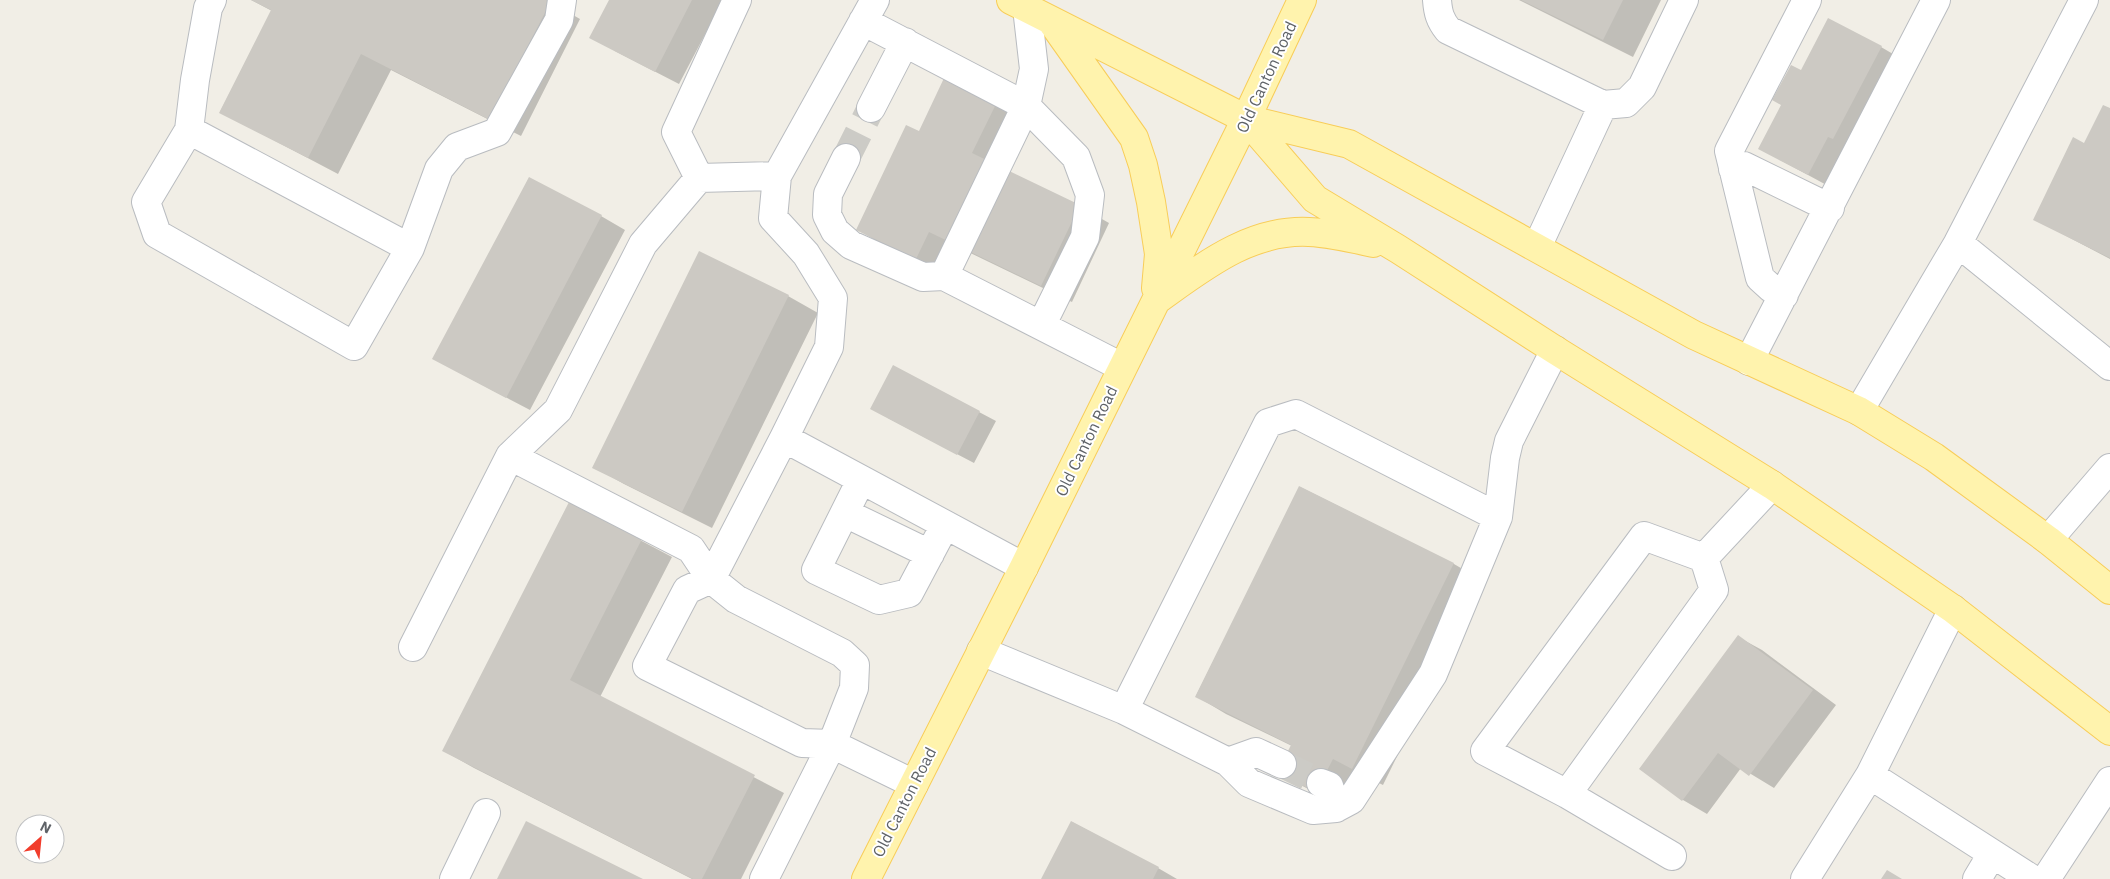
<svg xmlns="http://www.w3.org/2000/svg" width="2110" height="879" font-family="'IBM Plex Sans',sans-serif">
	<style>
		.shadow { fill: #0003 }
		.building { fill: #ccc9c3 }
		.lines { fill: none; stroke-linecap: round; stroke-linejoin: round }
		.minor-tunnel { stroke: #cccbc6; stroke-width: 28; stroke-dasharray: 28 14; stroke-linecap: butt }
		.minor-casing { stroke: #b9bcc0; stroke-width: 30 }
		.major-casing { stroke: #f8cd58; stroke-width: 30 }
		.minor { stroke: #fff; stroke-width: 28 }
		.major { stroke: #fff3ad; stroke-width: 28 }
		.labels { text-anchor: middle; stroke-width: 4; stroke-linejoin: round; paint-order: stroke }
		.street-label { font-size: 16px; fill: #5e6267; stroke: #fff }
	</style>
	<rect width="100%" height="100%" fill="#f1eee6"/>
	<path class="shadow" d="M251 0H547L580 19 521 136 391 70 338 174 220 112 272 11Z
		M610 0H723L679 84 615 51Z
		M1519 0H1661L1633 57Z
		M1881 47 1905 61 1832 188 1760 149 1801 72Z
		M997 102 1027 119 1003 169 1079 206 1109 223 1072 302 960 248 947 275 888 247 858 230 919 133Z
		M2110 110V259L2034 219Z
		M601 216 625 230 530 410 458 372Z
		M788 296 818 313 712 528 624 484 594 467Z
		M979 412 996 421 974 463 888 418Z
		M1300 487 1454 564 1483 581 1383 785 1363 775 1346 809 1278 773 1292 746 1226 714 1196 696Z
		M570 503 672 557 600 697 784 793 741 879H692L474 768 444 751Z
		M1738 637 1762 650 1836 705 1774 788 1741 768 1707 814 1683 800 1640 769Z
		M1072 822 1158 868 1177 879H1042Z"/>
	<path class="building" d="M251 0H549L551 1 490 120 361 54 308 158 219 113 271 10Z
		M609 0H692L655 72 589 38Z
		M1521 0H1623L1603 40Z
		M1828 18 1882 46 1833 139 1828 137 1808 175 1758 149 1781 105 1772 100 1791 65 1801 70Z
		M945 76 998 100 972 153 1080 205 1041 286 929 232 916 259 856 230 906 125 919 131Z
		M2103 105 2110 108V258L2033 220 2073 137 2084 143Z
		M529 177 602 215 506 398 432 359Z
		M699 251 789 295 682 512 592 468Z
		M893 365 980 411 957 455 870 409Z
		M1299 486 1454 563 1352 769 1333 759 1316 792 1277 773 1291 745 1195 697Z
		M569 502 642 539 570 680 755 775 702 879H693L442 751Z
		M1738 635 1813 690 1749 776 1718 753 1682 801 1639 769Z
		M526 821 643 879H497Z
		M1071 821 1159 867 1153 879H1041Z
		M1887 870 1902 879H1881Z"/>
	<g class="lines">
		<path class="minor-tunnel" d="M846 158 871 108
			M1282 764 1321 783"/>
		<defs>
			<path id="minor" d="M212 0 208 8 195 80 189 130 146 202 157 234 354 346 410 248 439 169 457 147 497 132 559 20 562 0
				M875 0 777 176 773 218 806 254 833 298 829 347 784 438 1024 567
				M1437 0C1438 13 1440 20 1448 30L1603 105
				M863 21 1026 106 1076 157 1090 195 1085 237 1042 324
				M871 108 905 42
				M189 130 410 248
				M846 158 828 194 827 215 835 231 851 245 923 277 944 276 1122 367
				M1733 169 1744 166 1830 208
				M699 178 676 132 737 0
				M1958 243 2084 0
				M1537 247 1603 105 1626 103 1642 87 1684 0
				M944 276 1026 106 1034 69 1027 8
				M1784 295 1771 288 1760 278 1729 151 1807 0
				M1749 361 1936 0
				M1859 411 1958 243 2110 366
				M510 456 691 549 711 579 736 599 842 653 855 665 854 688 832 744 802 743 647 666 687 590 711 579 784 438
				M861 480 816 570 879 600 909 593 945 525
				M845 513 930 554
				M1644 536 1704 558 1714 590 1567 794 1485 751Z
				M2048 540 2110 468
				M1704 558 1772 485
				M413 647 510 456 558 410 643 244 699 178 777 176
				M981 651 1124 710 1228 762 1249 783 1313 810 1336 808
				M1124 710 1268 423 1296 414 1498 517
				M1228 762 1256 752 1282 764
				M1870 775 2032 879
				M1321 783 1329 786 1336 808 1351 800 1433 674 1498 517 1505 458 1509 441 1555 350
				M1567 794 1672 856
				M454 879 486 813
				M764 879 832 744 914 784
				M1805 879 1870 775 1953 609
				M1977 879 1992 854
				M2046 879 2110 781"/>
			<path id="major" d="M1011 0 1246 119 1349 144 1694 335 1859 411 1934 457 2048 540 2110 590
				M1052 22 1134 138 1143 165 1151 202 1159 254 1156 288
				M1246 119 1315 199 1398 249 1555 350 1772 485 1953 609 2110 731
				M1158 299C1203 267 1250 229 1309 232 1331 233 1352 238 1373 243
				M866 879 1024 567 1246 119 1302 0"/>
		</defs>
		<use href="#minor" class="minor-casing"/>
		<use href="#major" class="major-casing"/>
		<use href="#minor" class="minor"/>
		<use href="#major" class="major"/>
	</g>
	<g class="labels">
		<g class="street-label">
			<text transform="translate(1266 77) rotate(-65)" y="6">Old Canton Road</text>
			<text transform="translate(1086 441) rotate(-64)" y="6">Old Canton Road</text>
			<text transform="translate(904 802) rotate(-63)" y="6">Old Canton Road</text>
		</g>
	</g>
	<g transform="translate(40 839) rotate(27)"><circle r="24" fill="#ffffff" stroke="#bfc0c2"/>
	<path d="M0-4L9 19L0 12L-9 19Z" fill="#f13d2c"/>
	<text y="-8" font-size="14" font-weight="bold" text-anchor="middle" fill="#5e6267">N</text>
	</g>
</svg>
